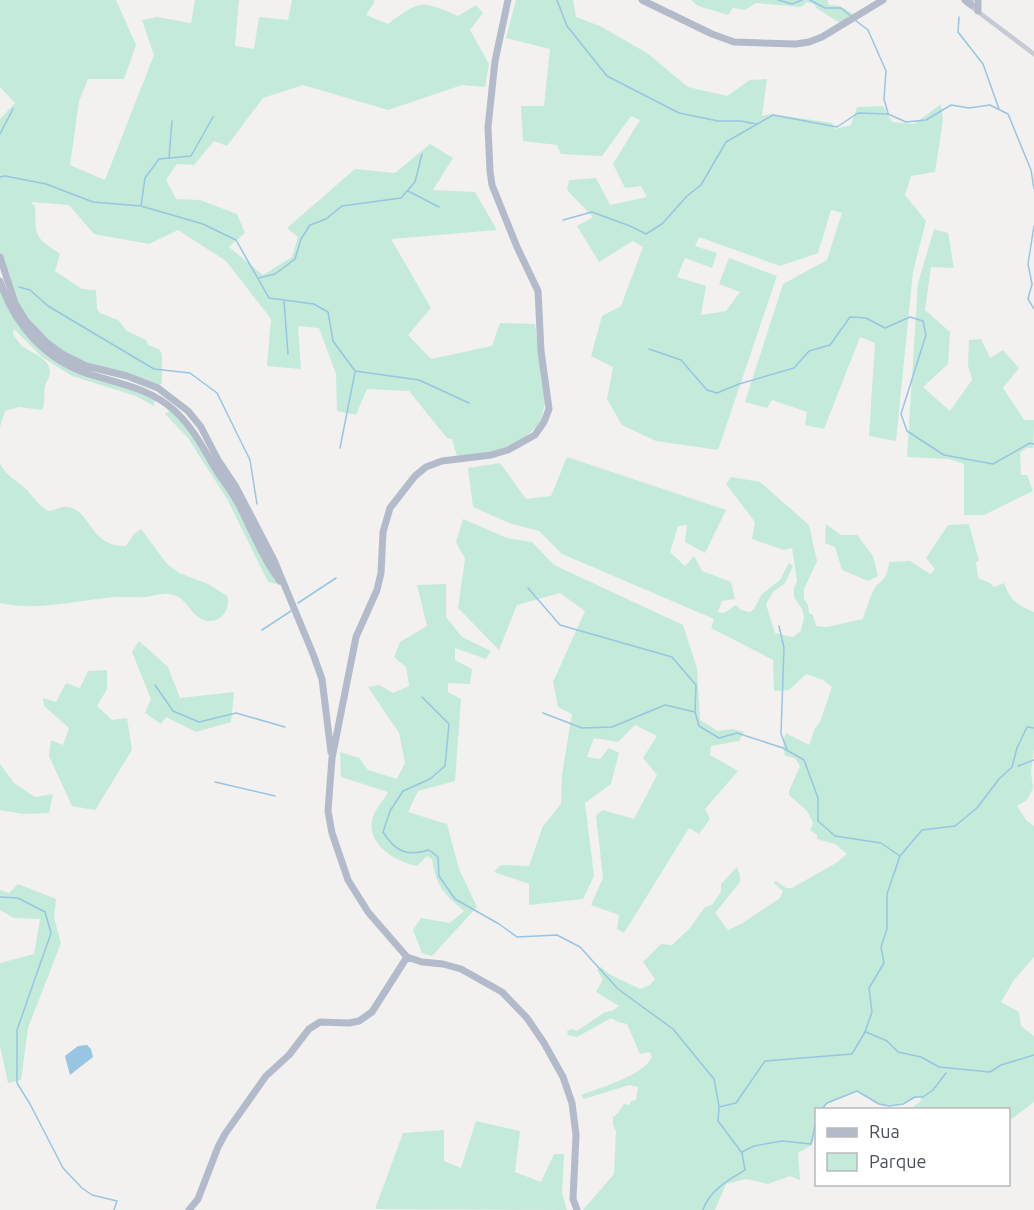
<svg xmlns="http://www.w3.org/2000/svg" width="1034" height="1210" font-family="Ubuntu,sans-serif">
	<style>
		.green { fill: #c4eada }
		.water { fill: #97c5e2 }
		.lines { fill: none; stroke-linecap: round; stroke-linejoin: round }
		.stream { stroke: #97c5e2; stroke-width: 1.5 }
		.minor { stroke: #c5cad3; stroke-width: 4.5 }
		.major { stroke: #b3bbcb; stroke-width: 7 }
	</style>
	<rect width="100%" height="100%" fill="#f2f1f0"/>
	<path class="green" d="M0 0H116L136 45 124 79H88L79 101 70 165 105 180 154 55 142 20 157 17 191 23 195 0H239L235 46 254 49 259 17 288 20 292 0H372L375 1 366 15 388 24C421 0 420 0 458 16L476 5 483 13 470 30 489 64 485 87 462 85 388 110 303 85 263 98 227 146 214 141 194 165 177 164 166 180 176 199 200 200 237 214 245 233 229 247 263 275 292 257 298 237 287 228 355 169 395 173 430 144 453 158 433 190 475 192 497 230 391 239 431 308 408 335 431 359 492 346 500 323 535 324 545 403 540 424 519 442 491 453 457 456 452 439 447 438 409 391 367 389 356 415 337 411 336 374 319 328 298 326 301 369 267 366 271 319 226 261 178 230 149 244 94 234 69 205 31 202 35 207C36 240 35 236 60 254L55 271 82 289 96 290 97 309 100 313 118 320 127 331 146 340 148 345 159 349 162 354V383L159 386 80 362 44 338 19 307 0 252V119L15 103 0 87Z
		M516 0H573L576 17 600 26 647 53 688 87 727 96 750 80 767 79 762 116 772 114 832 123 835 129 851 125 857 107 883 106 892 122 914 124 941 104 943 120 935 172 911 176 905 195 926 221 913 272 896 441 869 436 875 343 860 337 824 429 805 425 807 412 772 400 767 408 745 402 783 284 827 260 842 213 831 210 818 253 780 266 699 237 695 246 717 253 712 268 685 258 677 277 706 286 701 315 726 311 740 292 719 284 729 258 777 276 718 450 656 441 622 425 607 399 613 367 591 356 602 316 621 306 643 247 633 241 599 262 577 226 593 217 567 190 569 180 596 178 610 205 647 197 641 186 625 188 613 164 640 120 631 116 602 156 561 154 557 145 523 141 521 106H544L550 49 506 38Z
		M691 0H827L829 5 840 6 853 14 840 23 816 8 814 4 807 2 801 7 756 3 745 10 733 8 728 15 698 6Z
		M934 229 948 233 954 268 931 267 925 310 950 332 948 364 923 387 950 411 972 380 968 365 969 340 981 339 990 358 1003 350 1019 368 1003 388 1024 420H1034L1033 448H1026L1020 453 1021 475H1027L1033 491 984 515H964V464L949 459 907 457 918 283Z
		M0 287 7 305 59 362 124 385 155 400 154 406 136 396 72 376 42 357 14 329 13 334C16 338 19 343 22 346 31 353 50 358 50 372 50 377 46 382 45 386 43 395 46 402 42 410L19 407 5 411 0 427Z
		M170 410C221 458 243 528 281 585L268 582 227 499 188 438 165 414Z
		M567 457 726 510 705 553 685 542 687 525 678 526 670 552 685 566 694 556 702 571 731 582 735 599 722 601 718 612 724 613 736 605 741 610 750 612 754 609 762 594 780 580 789 563 793 566 785 583 773 592 766 604 775 633 793 637 801 631 804 617 802 609 794 597V588L797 581 792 548 784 550 752 539 755 522 726 484 731 477 760 482 809 525 817 561 804 589V599L808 605 809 613 813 615 816 626 827 627 863 619C866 609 869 600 873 591 880 578 887 583 889 562L910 561 930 574 935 569 926 558 948 525 969 524 979 561 976 562 978 578 990 583 994 587 1004 583C1010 600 1018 606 1034 612V749L1031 772 1033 788 1027 800 1017 806 1026 820 1034 826V957L1014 980 1001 1002 1019 1012 1021 1026 1034 1036V1102L1009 1121 1008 1110 914 1109 913 1107 921 1101V1097C905 1098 897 1110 878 1104 870 1101 865 1094 857 1091L827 1103 821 1109 816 1110V1128L812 1145 798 1153 800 1180 790 1176 768 1184 746 1179 726 1184 715 1210H583L614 1174 616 1131 613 1125V1117L618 1113 624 1104 629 1105 631 1101 636 1100 638 1087 629 1085 584 1099 581 1095C601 1087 643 1076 652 1057L650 1052 640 1054 627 1024 618 1022 611 1018 577 1037 568 1035 567 1031 572 1029 577 1031 605 1012 612 1011 619 1006 596 992 603 979 597 970 601 967 609 974 640 989 650 985 655 979 643 962 661 944 672 945 690 928 705 907 712 905 721 892V884L737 867 740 876V882L715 913 728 930 741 924 780 898 783 891 774 883 776 881 786 888H792L836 863 847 854 835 844 817 839V835L810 830 813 823 807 811 789 795V791L800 766 795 758 785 756 783 741 786 733 809 745 815 728 820 722 832 687 823 680 806 674 789 690 774 691 773 660 711 628 714 619 562 554 539 531 509 523 473 507 468 468 500 463 526 499 551 496Z
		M0 464C9 479 17 480 28 491 35 499 40 507 49 511 56 510 62 506 68 507 92 511 89 547 126 546L134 534 141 529 167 564 179 573 208 584 227 596C232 612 216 628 200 618 188 611 186 596 169 594 161 593 154 596 146 597 133 598 119 596 105 598 70 602 34 611 0 603Z
		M463 519 507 538 532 542 554 565 683 625 697 668 700 720 718 731 732 729 744 732 739 741 711 746 710 755 738 771 705 809 710 819 699 834 689 828 624 933 617 929 619 915 591 905 603 878 596 815 603 810 634 819 657 775 643 758 657 736 635 725 618 742 594 738 587 757 600 759 609 748 619 753 611 784 585 803 594 876 583 899 529 905V884L494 872 501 865 529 866 543 826 561 804 562 775 572 714 558 707 553 682 585 611 560 593 517 605 499 650 458 608 465 559 456 542Z
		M826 524 841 535H857L873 556 878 576 868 581 842 570 835 547 825 543Z
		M446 584V617L462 637 491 651 486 659 455 648V660L472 669 470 684 448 683V692L461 699 455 781 418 791 408 812 447 824 459 869 477 907 432 956 422 953 413 930 421 918 450 923 464 911C443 893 436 886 432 859L427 856 417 866C393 861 361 841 375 812 378 805 385 799 388 792L341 777 340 752 359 758 368 770 397 779 405 763 399 733 368 687 379 685 393 693 409 686 406 667 394 657 400 642 427 626 417 585Z
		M139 641 168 667 180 698 234 692 231 722 196 732 166 717 161 724 145 713 151 699 132 652Z
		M107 670V689L97 706 112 720 127 718 132 750 95 810 72 806 49 756 51 740 63 745 69 728 44 706 43 698 56 702 66 683 80 688 88 671Z
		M0 764 14 783 35 797 53 794 49 813 23 814 0 810Z
		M18 884 56 899 54 918 61 943 28 1028 21 1080 8 1083 0 1046V963L34 954 40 919 14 918 0 910V890L9 893Z
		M476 1121 520 1131 515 1172 541 1182 554 1154H564L562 1193 567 1210 375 1209 403 1133 444 1130V1161L461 1168Z"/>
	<path class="water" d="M87 1045 91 1049 93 1057 70 1075 65 1056 78 1046Z"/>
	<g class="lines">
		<path class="stream" d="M557 0 567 26 607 76 679 113 718 121H741L756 124
			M778 0 792 4 802 0
			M810 0 825 8H841L852 17
			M959 17 958 32 983 64 999 109
			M855 20 868 30 886 71 884 99 888 113
			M0 134 13 109
			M169 158 172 121
			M0 177 5 176 46 184 93 202 141 206 203 224 236 240 269 298 314 304 328 312 333 341 355 371 419 380 469 403
			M408 191 439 207
			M141 206 145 178 159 159 191 156 213 117
			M563 220 592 212 630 226 646 234 662 224 687 196 701 185 726 142 773 115 837 127 858 113 888 114 906 122 926 120 951 105 969 108 990 105 1008 114 1031 170 1034 189
			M1034 226 1028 264 1032 284 1028 299 1034 309
			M259 278 275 274 295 259 301 239 310 225 326 219 342 206 401 198 415 182 422 154
			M19 287 30 290 48 306 154 369 190 373 217 393 250 460 257 504
			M284 301 288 354
			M649 349 681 360 707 390 717 393 739 384 794 368 809 351 830 345 850 317 866 318 885 328 910 317 923 321 926 335 901 414 907 431 944 455 993 464 1030 443 1034 444
			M340 448 355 372
			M528 588 560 625 672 657 696 685 695 712 699 726 719 738 737 733 783 748 804 760 818 798V821L835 836 881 843 900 856
			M298 603 336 578
			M779 626 784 648 781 734 787 749
			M262 630 291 611
			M155 685 173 711 199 722 236 713 285 727
			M422 697 449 724 445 766 430 779 403 791 390 811 383 832C395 851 406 857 429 850L438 857 439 876 455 899 499 924 517 937 557 935 580 947 618 989 673 1029 714 1079 719 1106
			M543 713 582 728 612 727 665 705 695 712
			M1018 766 1034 760
			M215 782 275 796
			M0 897 18 898 45 912 51 933 17 1030V1083L30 1104 63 1168 82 1188 92 1195 117 1201 114 1210
			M866 1032 887 1041 898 1052 921 1057 939 1067 990 1072 1001 1065 1034 1055
			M821 1110 827 1103 857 1091 879 1104 889 1106 903 1104 915 1097H923L933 1090 946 1073
			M742 1152 754 1146 782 1141 811 1144 816 1121
			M703 1210C709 1191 728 1180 745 1170L742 1153 718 1121 719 1107 736 1103 765 1061 852 1054 865 1032 872 1012 869 988 884 963 881 947 887 929V894L900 856 922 830 955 826 977 808 999 779 1012 767 1017 748 1027 727 1034 728"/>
		<path class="minor" d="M972 0 971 5 973 8 1034 54"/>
		<path class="major" d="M508 0 495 61 488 127 490 171 492 185 517 247 538 291 541 351 549 409 544 422 535 435 508 450 491 455 442 461 426 467 415 476 390 508 383 532 381 573 377 590 356 637 332 758 328 811 332 833 348 880 368 912 407 957 422 962 443 964 461 969 502 992 527 1018 544 1043 563 1077 572 1103 576 1135 573 1199 577 1210
			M642 0 712 34 734 42 796 44 809 42 822 37 883 0
			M965 0 971 5
			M978 0V11
			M0 257 15 303 26 321 46 342 64 355 86 366 127 376 158 388 188 411 201 427 218 460 236 487 274 560 313 654 322 679 331 752
			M0 281C14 325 46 361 92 375 122 384 151 389 175 411 191 426 201 444 212 463 220 477 231 490 239 505 252 531 263 558 280 581
			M189 1210 198 1199 218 1147 225 1134 266 1076 289 1055 309 1029 320 1022 349 1023 359 1021 372 1012 407 957"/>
	</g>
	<rect x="815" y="1108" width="195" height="78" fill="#ffffff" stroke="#b7b9bd" stroke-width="1.5"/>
	<rect x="827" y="1128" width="30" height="9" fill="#b3bbcb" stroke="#b7b9bd" stroke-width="1.5"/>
	<text x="869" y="1138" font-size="18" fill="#4a505b">Rua</text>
	<rect x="827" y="1153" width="30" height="18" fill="#c4eada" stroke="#b7b9bd" stroke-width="1.5"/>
	<text x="869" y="1168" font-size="18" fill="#4a505b">Parque</text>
</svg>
